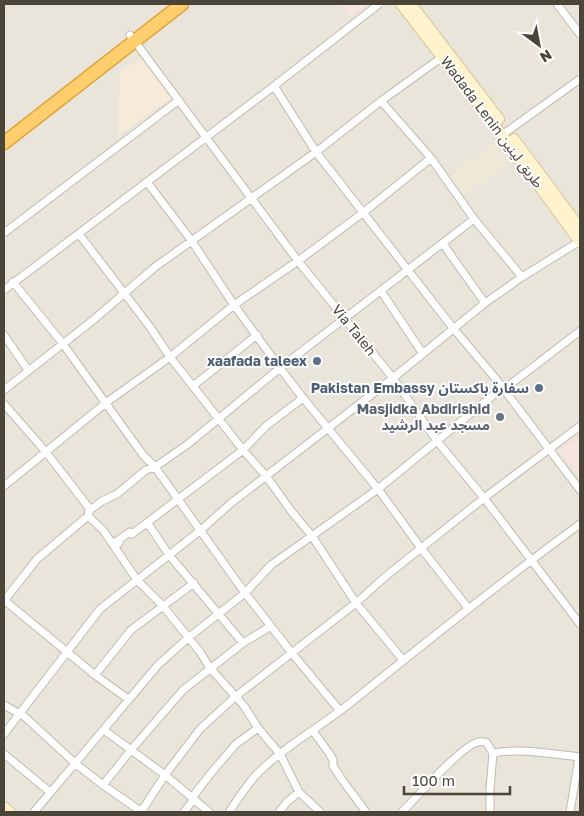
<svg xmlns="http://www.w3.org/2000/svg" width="584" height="816" font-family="'Golos Text','Noto Sans Arabic',sans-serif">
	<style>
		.residential { fill: #eae5da }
		.commercial { fill: #f7ead8 }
		.education { fill: #efe8d6 }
		.medical { fill: #f6e3e0 }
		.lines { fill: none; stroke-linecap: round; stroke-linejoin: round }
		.street-casing { stroke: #c2bbae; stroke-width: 9 }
		.secondary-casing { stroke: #d6c79b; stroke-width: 12 }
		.highway-casing { stroke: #e0a43c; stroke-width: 15 }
		.street { stroke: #fff; stroke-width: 7 }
		.secondary { stroke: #fff3cd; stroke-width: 10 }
		.highway { stroke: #ffcf6e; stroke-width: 12 }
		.service-dot { fill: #5c6f8a; stroke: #fff; stroke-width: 2 }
		.worship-dot { fill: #6b7280; stroke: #fff; stroke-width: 2 }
		.labels { text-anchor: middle; stroke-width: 4; stroke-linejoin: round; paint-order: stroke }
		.street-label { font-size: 14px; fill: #4b4439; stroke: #fff }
		.service-label { font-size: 14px; font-weight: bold; fill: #4e5e75; stroke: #fff; text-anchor: end }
		.worship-label { font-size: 14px; font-weight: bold; fill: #5b616d; stroke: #fff; text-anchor: end }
	</style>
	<rect width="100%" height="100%" fill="#f6f3ec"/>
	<path class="residential" d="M4 4H580V812H4Z"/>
	<path class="commercial" d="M145 55 175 95 118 136 120 72Z"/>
	<path class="education" d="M494 143 509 165 464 196 449 177Z"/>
	<path class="medical" d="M341 4H369L351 17Z
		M580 435V477L560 450Z"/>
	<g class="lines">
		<defs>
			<path id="street" d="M557 4 580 34
				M130 35 298 261 393 378 437 441 484 498 580 624
				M274 86 316 152 453 328 496 379 580 490
				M381 101 431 158 474 219 522 277
				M502 135 580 79
				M147 182 191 240 234 305 280 368 303 398 378 489 421 548 468 608
				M4 233 179 100
				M79 234 150 327 170 357 243 450 266 476 292 512 312 536 356 603 403 660
				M443 244 485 303
				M13 282 63 344 143 455 155 467 245 593 291 652 340 711
				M4 290 274 86 379 4
				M381 291 423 354
				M4 335 28 370
				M193 386 257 335
				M4 390 92 321 155 267 316 152 381 101 445 55
				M4 404 46 452 89 508 88 516 103 530 137 580 163 606 200 652 210 668 244 706 258 728 280 754 299 792 320 812
				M4 486 107 402 170 357 234 305 298 261 364 212 431 158
				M144 525H149L169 555 243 643
				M115 547 119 543 117 541 130 532 132 534 243 450 266 426 303 398
				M4 600 95 675 128 699
				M4 601 37 559 88 516 90 510 102 501 117 494 146 470 155 467 188 444 280 368 474 219
				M95 675 131 630 194 583
				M4 705 25 717 76 764 103 785 142 812
				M104 730 165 775 209 812
				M313 731 329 753 333 760V766L343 781 366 812
				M4 734 100 609 201 530 230 504 393 378 485 303 522 277 580 241
				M4 754 50 792
				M103 785 131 750 183 690 243 643 271 626
				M34 812 158 665 188 638 245 593 271 565 378 489 497 392 503 390 580 331
				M141 812 165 775 200 729 235 697 356 603 386 576 484 498 580 426
				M184 812 193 800 194 795 211 773 236 744 258 728
				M229 812C238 799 247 784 258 773 285 746 320 727 349 704 425 643 501 582 580 524
				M279 812 287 802 299 792
				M402 812C417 797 460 747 478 742 479 741 485 742 486 742L493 753
				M490 812V789L493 753C522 748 551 754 580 757
				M570 812 579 757"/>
			<path id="secondary" d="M401 4 502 135 580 242
				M411 4 499 119
				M514 139 580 228
				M4 807 10 812"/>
			<path id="highway" d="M4 143 182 4"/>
		</defs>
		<use href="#street" class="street-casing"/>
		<use href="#secondary" class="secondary-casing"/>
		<use href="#highway" class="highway-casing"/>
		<use href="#street" class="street"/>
		<use href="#secondary" class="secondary"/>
		<use href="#highway" class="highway"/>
	</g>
	<g class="service-dot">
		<circle cx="317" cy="361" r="5"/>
		<circle cx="539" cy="388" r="5"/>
	</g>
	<circle class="worship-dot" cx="500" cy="417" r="5"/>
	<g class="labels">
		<g class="street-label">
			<text transform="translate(492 122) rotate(53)" y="5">Wadada Lenin طريق لينين</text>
			<text transform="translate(354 330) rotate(51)" y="5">Via Taleh</text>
		</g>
		<g class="service-label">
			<text x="307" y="366">xaafada taleex</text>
			<text x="529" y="393">Pakistan Embassy سفارة باكستان</text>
		</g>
		<g class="worship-label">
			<text x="490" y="414">Masjidka Abdirishid<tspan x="490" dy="16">مسجد عبد الرشيد</tspan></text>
		</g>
	</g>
	<rect width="584" height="816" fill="none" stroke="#4b4439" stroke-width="10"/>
	<g transform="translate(539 45) rotate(148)" stroke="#ffffff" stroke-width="4" paint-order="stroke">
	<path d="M0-4L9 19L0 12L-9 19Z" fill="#4b4439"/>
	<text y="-8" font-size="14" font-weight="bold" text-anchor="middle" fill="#4b4439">N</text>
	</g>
	<path d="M404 786v8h106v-8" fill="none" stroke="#4b4439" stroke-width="2.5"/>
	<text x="412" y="786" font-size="15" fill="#4b4439" stroke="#ffffff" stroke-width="4" paint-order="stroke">100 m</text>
</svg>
